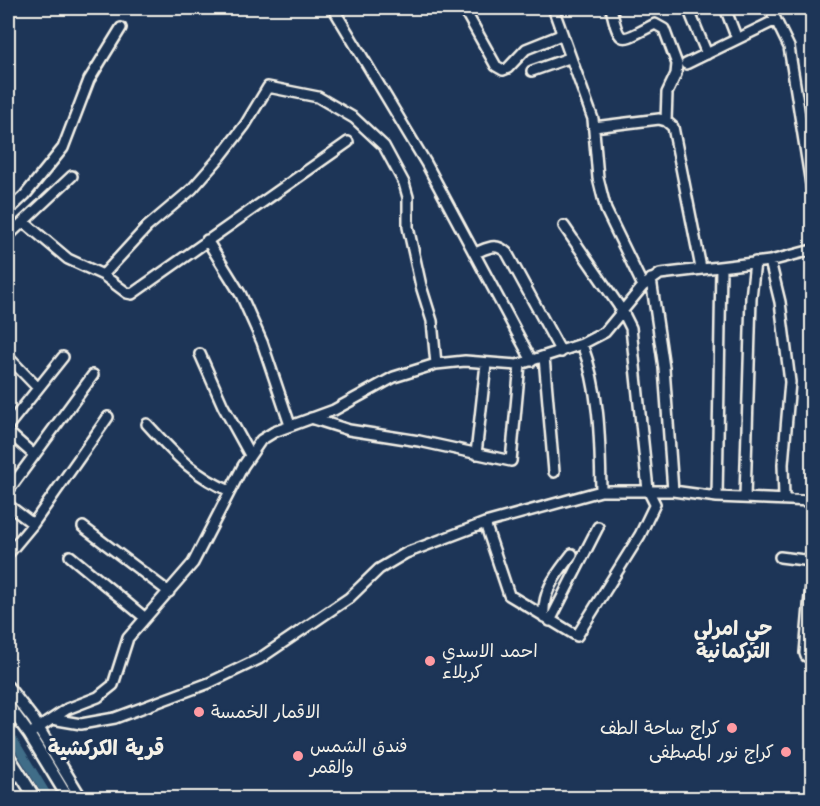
<svg xmlns="http://www.w3.org/2000/svg" width="820" height="806" font-family="'Comic Neue','Playpen Sans Arabic',sans-serif">
	<style>
		.lines { fill: none; stroke-linecap: round; stroke-linejoin: round }
		.canal { stroke: #416d88; stroke-width: 8 }
		.minor-casing { stroke: #f4f1e8; stroke-width: 14 }
		.major-casing { stroke: #f4f1e8; stroke-width: 15 }
		.minor { stroke: #1d3557; stroke-width: 9 }
		.major { stroke: #1d3557; stroke-width: 10 }
		.poi-dot { fill: #ff9aa2; stroke: #1d3557; stroke-width: 2 }
		.labels { text-anchor: middle; stroke-width: 5; stroke-linejoin: round; paint-order: stroke }
		.poi-label { font-size: 18px; fill: #f4f1e8; stroke: #1d3557; text-anchor: start }
		.neighbourhood-label { font-size: 20px; font-weight: bold; fill: #f4f1e8; stroke: #1d3557 }
		.quarter-label { font-size: 21px; font-weight: bold; fill: #f4f1e8; stroke: #1d3557 }
	</style>
	<rect width="100%" height="100%" fill="#1d3557"/>
	<filter id="ink" filterUnits="userSpaceOnUse"><feTurbulence type="fractalNoise" baseFrequency=".0167" numOctaves="2"/><feDisplacementMap in="SourceGraphic" scale="12" xChannelSelector="R" yChannelSelector="G"/><feConvolveMatrix kernelMatrix="1 2 1 2 8 2 1 2 1" color-interpolation-filters="sRGB"/></filter>
	<g filter="url(#ink)">
		<g class="lines">
			<path class="canal" d="M8 731 49 798"/>
			<defs>
				<path id="minor" d="M333 8 426 163 532 361
					M553 8 593 119 598 178 606 210 643 286
					M611 8C620 48 621 41 655 24L664 29 677 64 676 74 667 93 666 121
					M688 8 707 54
					M725 8 737 39
					M770 8 789 47 812 191
					M468 16 496 66 503 70 508 68 526 49 561 35
					M686 64 776 20
					M532 71 569 58
					M594 127 659 119 666 121 673 127 701 268
					M8 211 25 195 63 148 89 80 121 28
					M24 222 68 259 103 275 127 293 132 294 348 142
					M8 236 72 176
					M207 240 241 295 262 342 290 425
					M475 253C488 248 496 242 507 253L561 352
					M770 261 780 302 790 382 783 464 784 498
					M103 275 147 227 192 189 221 156 245 125 268 87 318 97 354 118 384 146 404 183 408 197V227L421 286 432 321 436 364
					M651 279 664 368 673 491
					M582 344C600 392 600 441 601 491
					M200 354 223 406 250 455
					M8 357 38 388
					M544 357 554 472
					M311 418 349 430 419 441 511 461 520 364
					M147 424C174 453 192 475 230 491
					M8 426 63 357
					M8 432 34 455
					M476 454 486 364
					M8 491 93 375
					M717 497 721 267
					M745 497 751 298 755 262
					M8 505 33 524
					M485 523 509 595 577 636 640 535 655 504 648 490 631 328 623 312 564 226
					M83 527 169 592
					M8 554 33 524 108 417
					M70 556 144 617
					M780 557 812 561
					M812 572 805 653 806 656H812
					M544 617C542 590 557 574 572 554
					M550 621 598 527
					M52 719 81 724 115 718 209 683 259 659 349 598 379 569 406 553 485 523 601 491H673L717 497 812 501
					M34 731 67 709 98 697 113 685 128 638 193 563 243 466 261 440 274 432 334 410 394 377 436 364 465 361 517 365 582 344 605 332 643 286 660 274 770 261 812 250
					M8 783 19 773
					M810 798 812 794"/>
				<path id="major" d="M8 687 33 719 81 798
					M8 705 29 734 68 798
					M8 755 35 798"/>
			</defs>
			<use href="#minor" class="minor-casing"/>
			<use href="#major" class="major-casing"/>
			<use href="#minor" class="minor"/>
			<use href="#major" class="major"/>
		</g>
	</g>
	<g class="poi-dot">
		<circle cx="430" cy="661" r="6"/>
		<circle cx="199" cy="712" r="6"/>
		<circle cx="732" cy="728" r="6"/>
		<circle cx="786" cy="752" r="6"/>
		<circle cx="298" cy="756" r="6"/>
	</g>
	<g class="labels">
		<g class="poi-label">
			<text x="442" y="657">احمد الاسدي<tspan x="442" dy="21">كربلاء</tspan></text>
			<text x="211" y="718">الاقمار الخمسة</text>
			<text x="720" y="734" text-anchor="end">كراج ساحة الطف</text>
			<text x="310" y="752">فندق الشمس<tspan x="310" dy="21">والقمر</tspan></text>
			<text x="774" y="758" text-anchor="end">كراج نور المصطفى</text>
		</g>
		<g class="neighbourhood-label">
			<text x="733" y="635">حي امرلي<tspan x="733" dy="23">التركمانية</tspan></text>
		</g>
		<g class="quarter-label">
			<text x="106" y="755">قرية الكركشية</text>
		</g>
	</g>
	<rect width="820" height="806" fill="none" stroke="#1d3557" stroke-width="30"/>
	<rect x="15" y="15" width="790" height="776" fill="none" stroke="#f4f1e8" stroke-width="2" filter="url(#ink)"/>
</svg>
